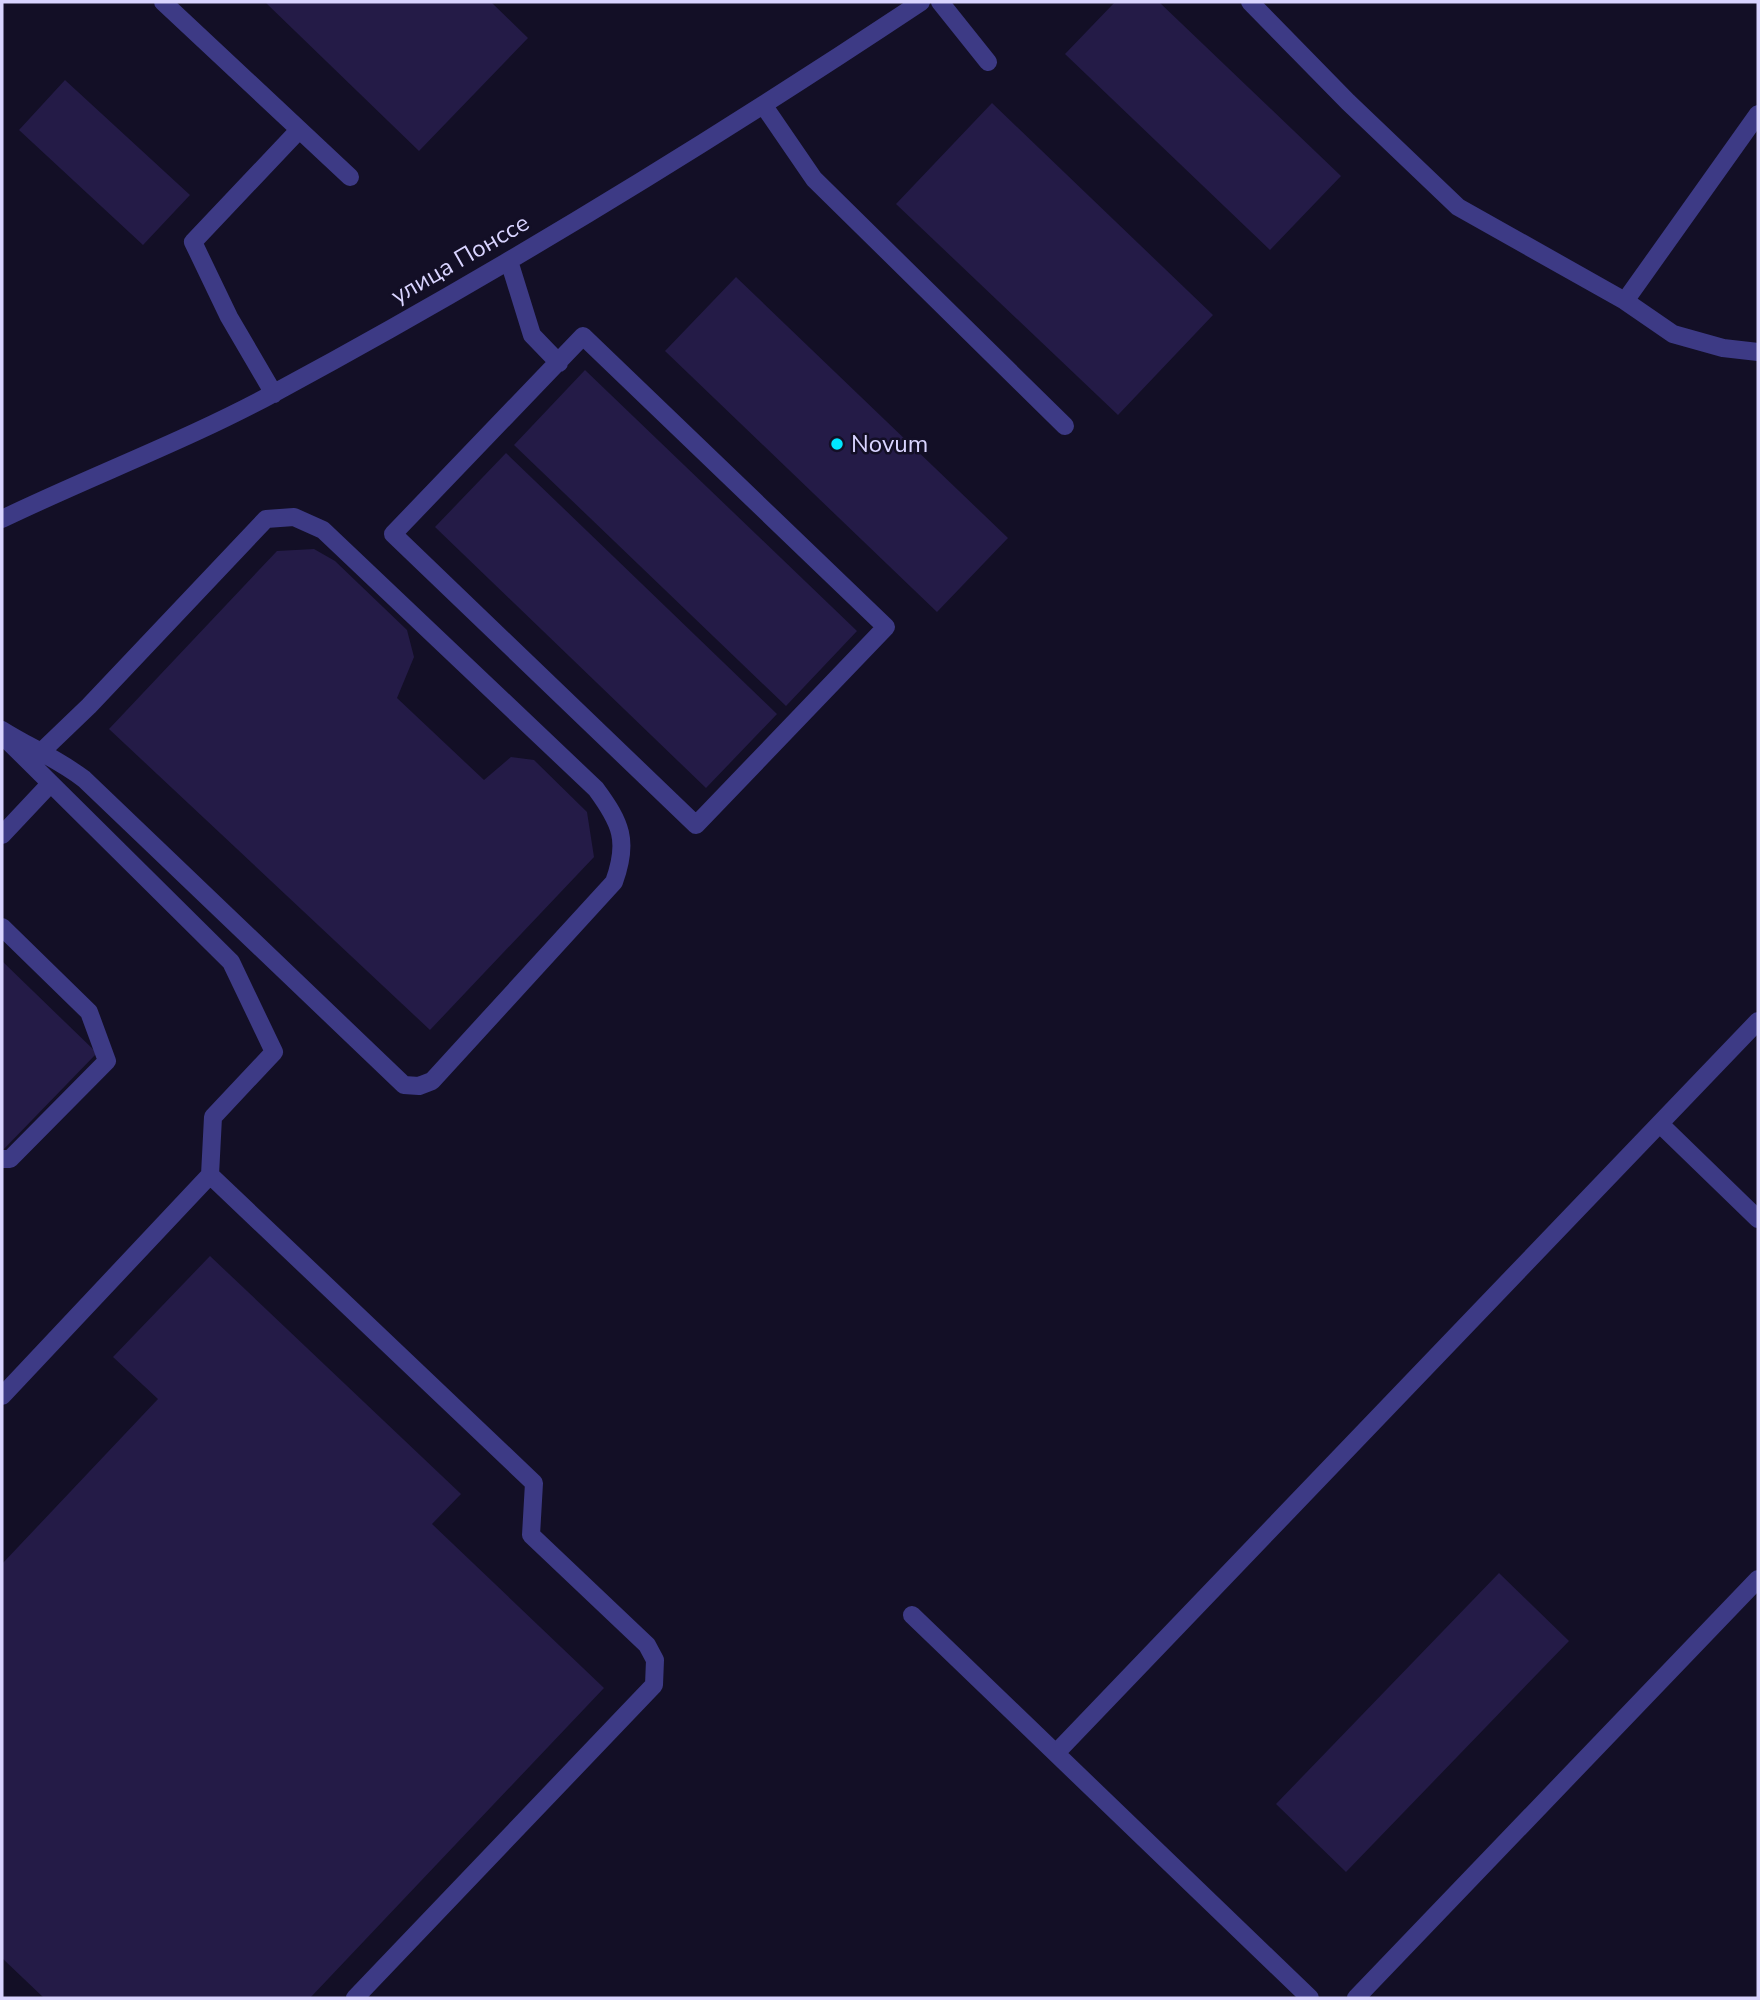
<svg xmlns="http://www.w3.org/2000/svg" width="1760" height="2000" font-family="'Nunito Sans',sans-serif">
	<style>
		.building { fill: #241b47 }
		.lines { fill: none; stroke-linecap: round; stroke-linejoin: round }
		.minor { stroke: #3d3a85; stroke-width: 18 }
		.poi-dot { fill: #00e5ff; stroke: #130f26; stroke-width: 2.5 }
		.labels { text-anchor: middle; stroke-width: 5; stroke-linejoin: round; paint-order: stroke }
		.street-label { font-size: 24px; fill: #d9d4ff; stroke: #130f26 }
		.poi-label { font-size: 24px; fill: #d9d4ff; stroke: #130f26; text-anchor: start }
	</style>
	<rect width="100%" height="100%" fill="#130f26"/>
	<path class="building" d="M265 2H491L528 38 419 151Z
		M1115 2H1159L1341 176 1270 250 1065 54Z
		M65 80 190 195 143 245 19 130Z
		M992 103 1213 315 1118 415 896 204Z
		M736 277 1008 538 937 612 665 351Z
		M585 370 857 631 786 706 514 445Z
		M506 453 777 714 706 788 435 527Z
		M314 549 335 561 407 630 414 657 397 698 484 780 511 757 534 760 587 812 594 857 430 1030 109 729 277 551Z
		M2 961 97 1053 2 1151Z
		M210 1256 461 1494 432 1524 604 1688 310 1998H44L2 1958V1564L158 1399 113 1357Z
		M1499 1573 1569 1641 1346 1872 1276 1804Z"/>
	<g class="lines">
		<path class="minor" d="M163 2 350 177
			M940 2 988 62
			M1250 2 1348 102 1458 207 1625 301 1673 334 1723 348 1758 352
			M764 106 814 179 1065 426
			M509 261 532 335 559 363
			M1625 301 1758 114
			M583 336 886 627 696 825 393 534Z
			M274 394 229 317 193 242 299 130
			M2 519C91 476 190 439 276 392 497 273 712 141 921 2
			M2 730C29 747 58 759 84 779L404 1085 419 1086 432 1081 614 882C629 841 621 823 596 789L323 530 294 517 266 519 89 706 40 753
			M2 835 50 784
			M2 927 89 1012 107 1061 10 1159H2
			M1660 1124 1758 1219
			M210 1175 534 1483 531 1535 647 1645 655 1660 654 1685 355 1998
			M2 1396 210 1175 213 1117 274 1052 231 962 7 740
			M912 1615 1310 1998
			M1056 1753 1758 1021
			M1356 1998 1758 1579"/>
	</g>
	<circle class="poi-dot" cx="837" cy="444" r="7"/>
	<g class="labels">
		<g class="street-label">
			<text transform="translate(460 259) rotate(-30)" y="8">улица Понссе</text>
		</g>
		<g class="poi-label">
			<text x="851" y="452">Novum</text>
		</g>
	</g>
	<rect width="1760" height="2000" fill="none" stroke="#d9d4ff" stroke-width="7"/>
</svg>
